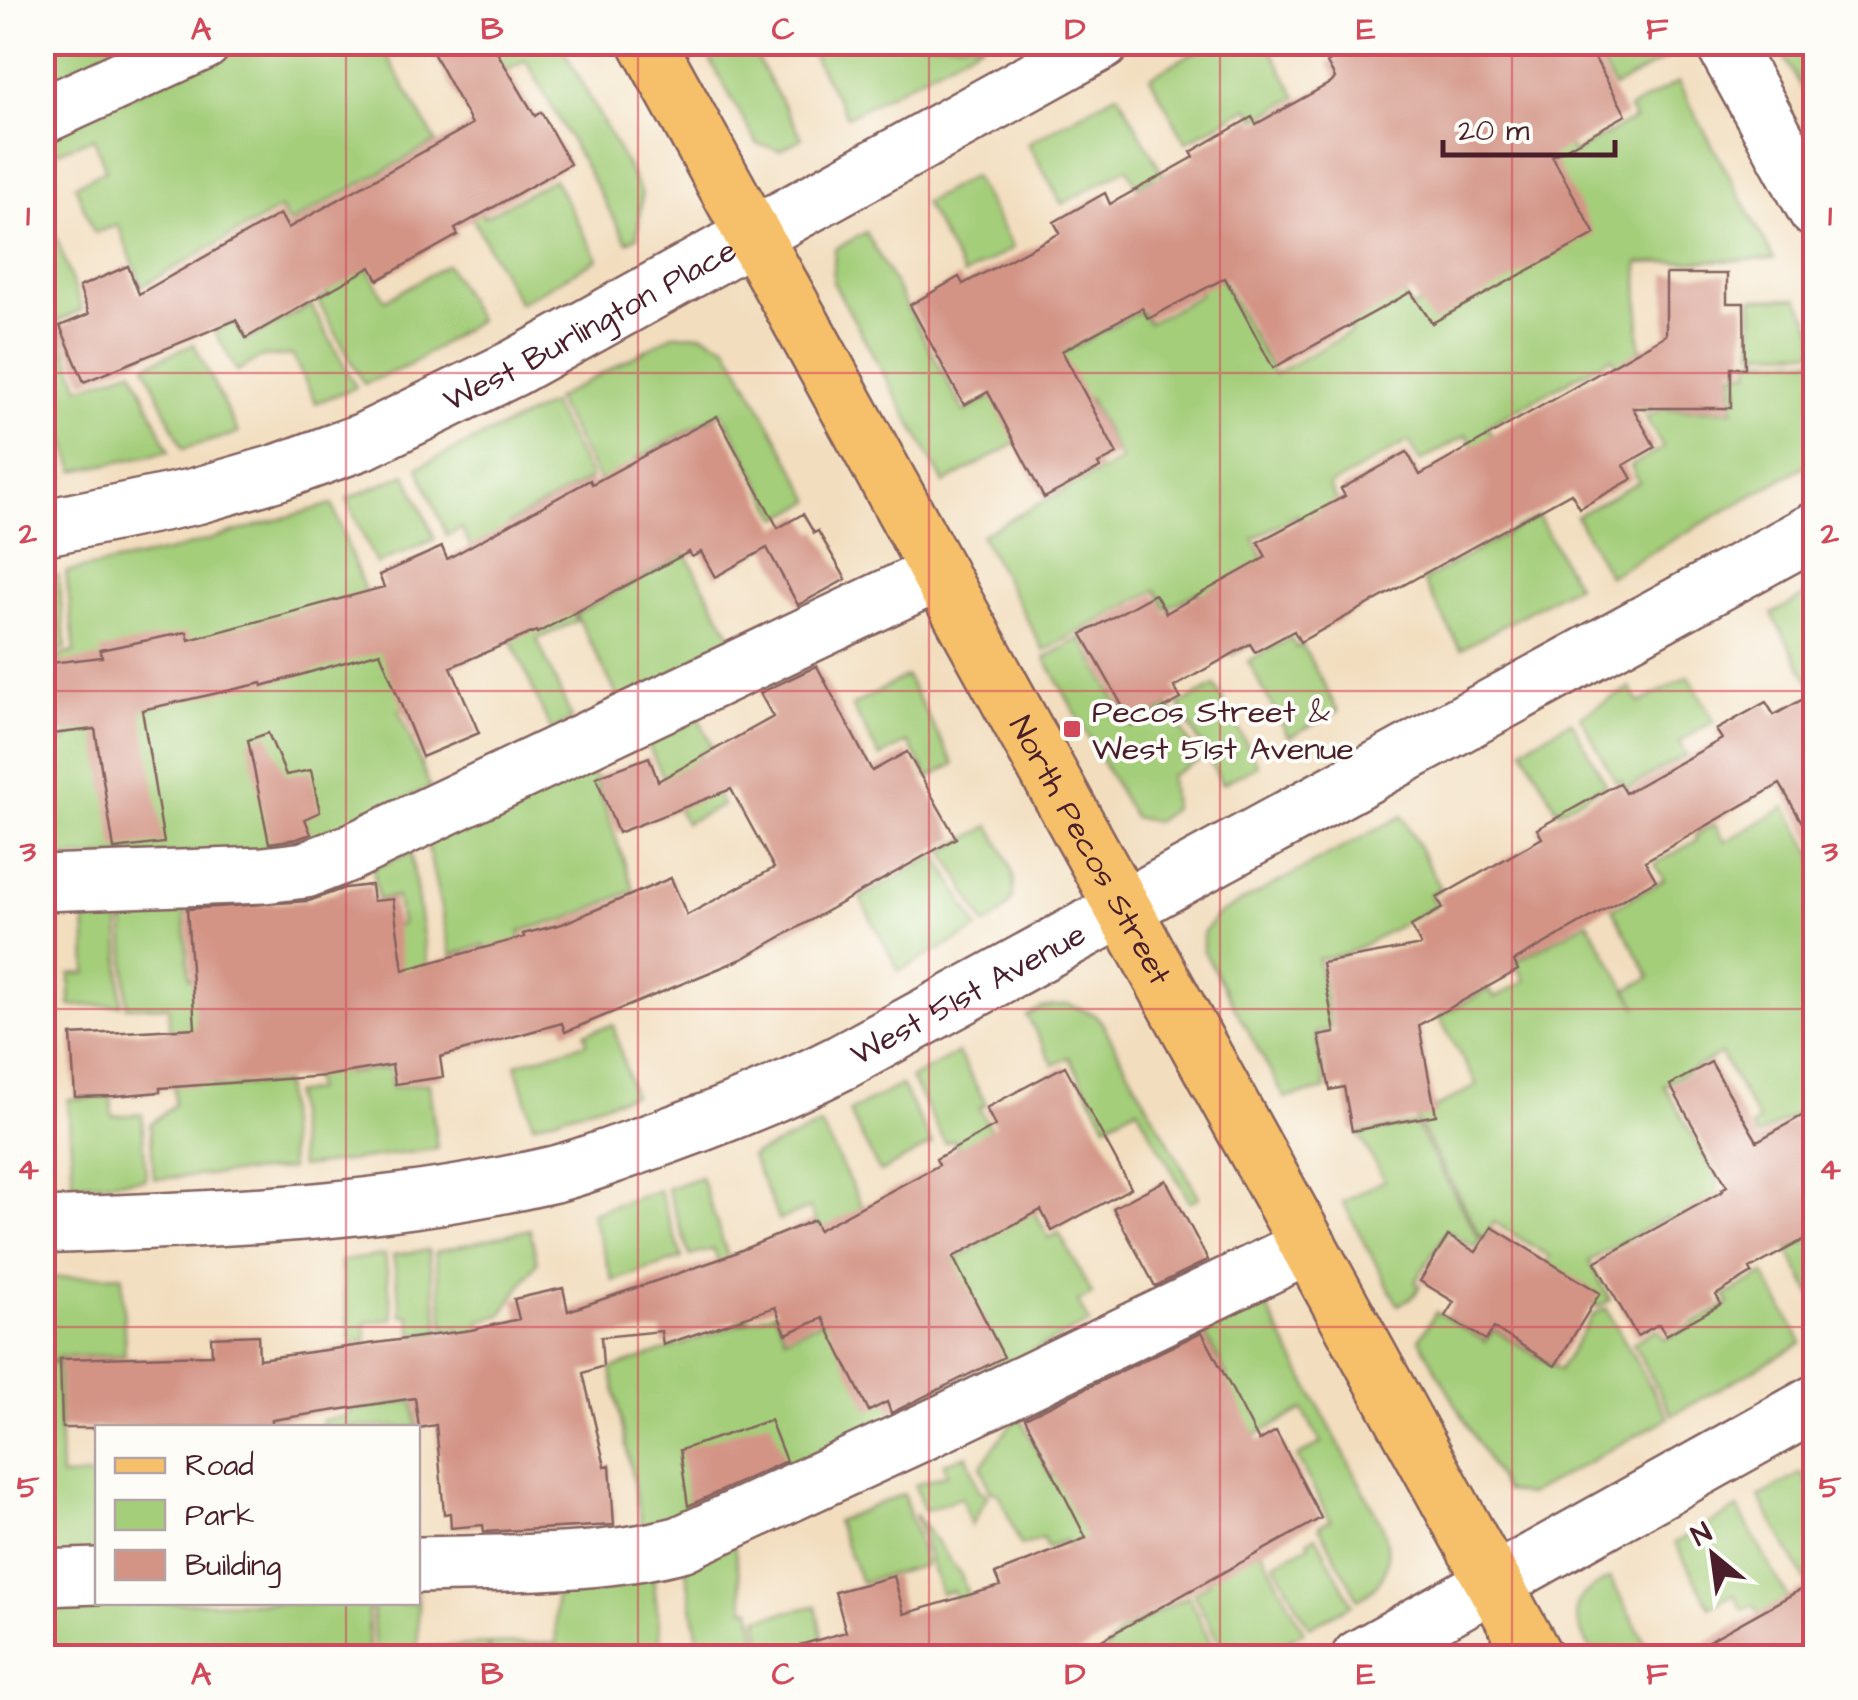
<svg xmlns="http://www.w3.org/2000/svg" width="1858" height="1700" font-family="'Architects Daughter',sans-serif">
	<style>
		.green { fill: #a4ce7a; stroke: #777652; stroke-width: 2.5 }
		.building { fill: #d39486 }
		.lines { fill: none; stroke-linecap: round; stroke-linejoin: round }
		.minor-casing { stroke: #85625f; stroke-width: 60 }
		.major-casing { stroke: #85625f; stroke-width: 60 }
		.minor { stroke: #fff; stroke-width: 55 }
		.major { stroke: #f6c06b; stroke-width: 55 }
		.grid { fill: none; stroke: #d1495b; stroke-width: 2.5; stroke-opacity: 0.55 }
		.poi-dot { fill: #d1495b; stroke: #fdfcf7; stroke-width: 4 }
		.labels { text-anchor: middle; stroke-width: 8; stroke-linejoin: round; paint-order: stroke }
		.street-label { font-size: 32px; fill: #4a1f2b; stroke: #fdfcf7 }
		.poi-label { font-size: 32px; fill: #4a1f2b; stroke: #fdfcf7; text-anchor: start }
		.neatline { fill: none; stroke: #d1495b; stroke-width: 4 }
		.grid-label { font-size: 32px; text-anchor: middle; font-weight: bold; fill: #d1495b }
	</style>
	<rect width="100%" height="100%" fill="#fdfcf7"/>
	<filter id="ink" filterUnits="userSpaceOnUse"><feTurbulence type="fractalNoise" baseFrequency=".01" numOctaves="2"/><feDisplacementMap in="SourceGraphic" scale="20" xChannelSelector="R" yChannelSelector="G"/><feConvolveMatrix kernelMatrix="1 2 1 2 8 2 1 2 1" color-interpolation-filters="sRGB"/></filter>
	<filter id="wash" filterUnits="userSpaceOnUse"><feTurbulence type="fractalNoise" baseFrequency=".0048" numOctaves="4" result="noise"/><feDisplacementMap in="SourceGraphic" scale="40" xChannelSelector="R" yChannelSelector="G"/><feGaussianBlur stdDeviation="2.25" result="paint"/><feColorMatrix in="noise" values="0 0 0 0 0 0 0 0 0 0 0 0 0 0 0 0 0 1.4 0 .05"/><feComposite in="paint" operator="in"/></filter>
	<g filter="url(#wash)">
		<rect width="100%" height="100%" fill="#f2debf"/>
		<path class="green" d="M43 42 169 43 43 99Z
			M249 42 380 43 436 142 289 223 280 209 142 286 118 225 94 233 75 185 106 170 94 138 43 157V135Z
			M816 42H982L983 43 847 117 808 47Z
			M1212 42 1267 43 1297 97 1257 119 1249 107 1186 142 1150 77Z
			M467 43H560L642 194 637 237 627 242 526 60 488 81Z
			M701 43H748L802 138 780 150 757 144Z
			M1590 43H1658L1667 58 1614 87Z
			M1776 43H1802L1815 67V111Z
			M1678 82 1774 259 1638 263 1640 348 1658 349 1660 404 1644 413 1612 357 1487 426 1533 511 1514 521 1467 435 1420 461 1409 441 1329 486 1346 518 1301 521 1297 515 1253 539 1269 570 1220 596 1248 646 1232 655 1198 592 1166 609 1156 590 1044 651 981 535 1121 460 1089 399 1036 426 1012 381 1141 311 1148 323 1200 295 1175 249 1198 237 1274 374 1351 332 1319 272 1369 231 1412 308 1554 230 1534 193 1555 120 1573 153 1634 119 1629 109Z
			M1118 93 1195 233 1186 239 1153 178 1137 186 1127 168 1062 204 1028 143Z
			M445 145 484 217 554 179 598 259 519 303 435 150Z
			M973 176 1013 248 964 275 924 203Z
			M333 204 385 300 447 265 478 320 408 366 364 384 318 301 328 295 290 227Z
			M53 228 82 310 56 322 80 388 133 369 169 451 75 471 43 371V232Z
			M866 232 964 412 998 394 1027 437 944 483 833 282 835 249Z
			M1798 298 1815 332V351L1753 352 1752 299Z
			M311 305 356 387 316 403 292 355 262 357 237 371 215 332 234 321 245 341Z
			M702 334 727 346 812 501 779 518 722 412 636 459 668 519 609 499 555 399 673 335Z
			M194 344 238 433 183 449 145 365Z
			M1750 359H1815V460L1609 576 1576 516 1639 482 1631 466 1663 448 1646 418 1661 410H1733V372H1750Z
			M551 404 591 478 508 524 541 584 553 579 577 621 537 639 572 719 551 730 462 528 447 536 418 467Z
			M406 474 435 539 376 564 347 499Z
			M332 504 408 706 399 711 430 787 299 851 42 858V813L50 812 43 742 68 741 59 656 75 652 66 572 167 552Z
			M1538 516 1576 585 1461 649 1423 581Z
			M686 554 739 650 622 705 576 614Z
			M58 575 66 649 54 650 55 660 43 661V577Z
			M1815 590V692L1772 614Z
			M1081 638 1131 727 1169 707 1199 760 1170 776 1173 809 1155 822 1133 817 1045 658Z
			M1291 638 1296 648 1302 645 1338 711 1289 737 1248 661Z
			M906 676 954 764 929 778 908 742 880 757 852 706Z
			M1689 676 1714 721 1679 742 1686 755 1626 789 1621 780 1616 782 1580 716 1630 688 1639 703Z
			M1215 686 1258 765 1222 784 1179 705Z
			M693 706 712 746 698 754 722 806 685 823 641 730Z
			M1571 721 1606 784 1558 811 1523 748Z
			M588 759 634 890 567 919 520 931 521 940 485 949 484 945 451 955 426 839Z
			M1786 807 1815 858V1110L1812 1105 1757 1137 1752 1127 1759 1122 1721 1054 1664 1085 1720 1183 1715 1187 1729 1212 1680 1239 1667 1217 1589 1261 1610 1300 1598 1307 1541 1272 1550 1257 1494 1222 1483 1240 1416 1119 1477 1085 1439 1017 1489 989 1495 998 1525 981 1515 962 1588 922 1638 1009 1628 990 1650 977 1612 909 1664 880 1655 864 1697 840 1696 835 1715 824 1725 842Z
			M1402 816 1441 889 1430 894 1436 906 1346 954 1318 959 1331 1029 1316 1033 1326 1089 1285 1098 1203 950V933L1217 915Z
			M990 826C1010 863 1034 898 985 925L944 851Z
			M411 853 431 991 342 1004 380 928 401 925 397 897 378 899 373 867Z
			M937 855 978 929 899 971 860 898Z
			M183 894 189 978 198 977 215 1087 284 1083 290 1169 154 1179 150 1124 175 1104 168 1006 127 1007 123 895Z
			M119 896 121 1005 70 1006V974L87 973 85 912 46 913V898Z
			M1068 1004 1093 1014 1101 1021 1199 1197 1190 1202 1137 1108 1106 1124 1069 1057 1054 1065 1027 1016 1041 1008Z
			M613 1025 633 1095 533 1124 516 1064 587 1043 585 1033Z
			M342 1042 347 1074 389 1068 392 1088 429 1083 437 1149 300 1167 293 1094 315 1090 310 1046Z
			M958 1053 986 1104 979 1108 1049 1238 1059 1233 1092 1294 1078 1302 1089 1323 946 1394 643 1532 611 1369 775 1312 785 1337 853 1308 810 1208 779 1220 751 1156 821 1125 862 1206 950 1262 989 1240 978 1219 991 1210 953 1140 945 1143 911 1078Z
			M901 1085 932 1144 880 1172 849 1112Z
			M111 1097 112 1116 142 1114 146 1179 73 1184 68 1100Z
			M1415 1124 1480 1240 1475 1247 1447 1231 1415 1282 1420 1286 1413 1297 1398 1305 1343 1202 1384 1180 1358 1133Z
			M701 1177 749 1319 738 1323 714 1249 690 1256 667 1188Z
			M659 1190 682 1258 613 1281 591 1213Z
			M530 1229 537 1262 501 1315 480 1321 504 1425 472 1430 459 1328 445 1329 435 1252Z
			M1815 1236V1301L1788 1250Z
			M428 1250 440 1332 413 1335 410 1315 402 1316 393 1255Z
			M385 1255 393 1319 365 1323 366 1341 351 1343 340 1261Z
			M1764 1274 1802 1343 1672 1415 1633 1343 1657 1329 1664 1340 1729 1304 1725 1296Z
			M122 1275 125 1355 58 1357V1360L43 1361V1278Z
			M1260 1295 1384 1529C1392 1560 1388 1582 1358 1599L1319 1526 1330 1520 1297 1457 1321 1443 1303 1410 1218 1455 1188 1397 1227 1376 1201 1326Z
			M1606 1308 1668 1418 1528 1495 1505 1491 1419 1339 1436 1312 1486 1342 1494 1330 1559 1370 1593 1315Z
			M58 1363 61 1477 97 1476V1559L43 1561 42 1364Z
			M1097 1373 1139 1452 1117 1527 1072 1551 1066 1540 1047 1548 1043 1538 1021 1546 999 1494 990 1490 981 1466 1018 1414 1051 1476 1102 1450 1070 1388Z
			M413 1401 417 1427H322V1420L347 1416 348 1411Z
			M967 1455 979 1490 988 1495 971 1526 961 1497 924 1511 915 1485 947 1474 944 1463Z
			M1802 1473 1815 1498V1577L1806 1582 1759 1497Z
			M903 1494 926 1565 861 1582 836 1521Z
			M1738 1508 1797 1615 1783 1657 1754 1605 1743 1610 1734 1594 1710 1607 1675 1543Z
			M915 1514 961 1575 989 1657H975L953 1591 941 1594Z
			M1316 1536 1352 1604 1309 1627 1275 1563 1310 1545 1308 1540Z
			M733 1540 745 1608H751L760 1657H701L682 1548Z
			M1260 1547 1304 1632 1257 1657H1227L1193 1593 1209 1584 1206 1576Z
			M652 1568 663 1657H491L490 1644 556 1643 555 1572Z
			M418 1576V1648L488 1644 489 1657H375L372 1603 418 1602Z
			M1610 1578 1653 1657H1595C1572 1616 1563 1602 1610 1578Z
			M42 1592 98 1602 368 1603 369 1657H238V1648L189 1650V1658L49 1657 48 1625H43Z
			M1188 1596 1218 1657H1101L1118 1634Z
			M816 1606 826 1657H765L758 1618Z"/>
		<g id="blocks">
			<path class="building" d="M427 42H491L535 116 541 112 570 164 455 229 458 235 378 280 371 267 246 338 236 320 84 382 60 326 89 314 79 287 128 266 139 294 280 214 288 228 472 124Z
				M1365 42H1586L1626 115 1552 156 1595 234 1432 323 1411 292 1273 368 1225 278 1148 319 1142 308 1062 351 1117 454 1098 464 1100 468 1044 498 988 392 964 405 910 305 959 277 963 284 1060 233 1054 222 1105 193 1110 204 1194 157 1191 152 1252 117 1256 124 1332 82 1335 78 1327 63Z
				M1666 274H1727V303H1744L1745 368H1731V408H1633L1655 447 1624 465 1632 479 1580 508 1571 493 1300 642 1294 631 1255 652 1250 644 1174 687 1181 699 1133 725 1082 634 1155 594 1166 613 1266 557 1258 542 1345 496 1341 489 1407 452 1420 475 1666 335Z
				M717 416 778 528 803 514 814 533 818 531 846 579 798 605 767 548 715 577 701 552 692 557 689 552 537 633 536 631 451 667 479 733 422 757 380 652 262 686V683L142 710 164 843 114 849 95 729 42 735V664L102 657 100 650 187 632 189 640 384 587 379 575 442 547 447 559 590 480 592 484Z
				M817 666 872 771 907 752 956 838 742 959 565 1032 562 1023 440 1057 443 1077 395 1084 392 1065 326 1076 160 1088V1092L114 1096 75 1097 71 1035 195 1028 187 909 309 901 345 888 371 885 373 901 393 899 403 970 524 937 523 934 562 924 671 878 687 915 774 868 731 789 618 833 596 777 649 757 658 781 773 717 760 693Z
				M1816 692V847L1780 784 1645 861 1656 880 1514 961 1518 970 1419 1025 1436 1115 1352 1131 1344 1087 1330 1090 1319 1036 1335 1033 1322 963 1421 945 1411 926 1443 908 1437 898 1542 838 1537 829 1619 783 1625 793 1722 739 1716 730 1766 702 1774 715Z
				M268 733 286 775 311 770 320 812 305 819 311 834 297 839 269 843 248 740Z
				M1711 1062 1757 1141 1816 1108V1233L1750 1269 1752 1273 1716 1295 1721 1304 1666 1335 1659 1324 1637 1336 1595 1262 1723 1191 1722 1189 1727 1186 1670 1085Z
				M1065 1066 1131 1188 1052 1231 1041 1210 953 1257 1004 1357 891 1413 887 1402 869 1411 823 1318 786 1334 775 1307 663 1345 661 1331 601 1337 603 1366 583 1373 605 1466 610 1465 614 1525 484 1532 483 1525 451 1528 450 1513 444 1514 436 1425 419 1428 415 1398 272 1420V1428H62L60 1359 212 1355 211 1337 258 1335 259 1359 471 1330 519 1319 514 1299 563 1288 568 1311 720 1259 814 1220 818 1230 939 1165 936 1159 995 1126 986 1108Z
				M1166 1180 1208 1260 1155 1286 1113 1208Z
				M1492 1227 1600 1293 1555 1366 1494 1328 1486 1340 1445 1316 1454 1302 1420 1281 1448 1236 1476 1252Z
				M1202 1332 1259 1441 1276 1431 1321 1518 1069 1658H801L800 1645 846 1632 835 1592 894 1576 904 1614 1000 1586 995 1574 1086 1538 1025 1418Z
				M770 1420 786 1461 688 1506 680 1450Z
				M1816 1581V1658H1678Z"/>
		</g>
	</g>
	<g filter="url(#ink)">
		<use href="#blocks" fill-opacity="0" stroke="#85625f" stroke-width="2.5"/>
		<g class="lines">
			<defs>
				<g id="minor">
					<path d="M1723 42 1816 210"/>
					<path d="M42 116 203 42"/>
					<path id="s1" d="M42 528 196 496 279 472 364 441 514 368 1102 42"/>
					<path d="M42 883 264 875 305 870 349 853 939 573"/>
					<path id="s2" d="M42 1226C213 1219 383 1214 550 1175 577 1169 604 1158 630 1149 703 1124 773 1097 842 1062L1816 530"/>
					<path d="M418 1565C505 1562 596 1566 681 1544L945 1422 1309 1246"/>
					<path d="M42 1578 98 1576"/>
					<path d="M1359 1658 1816 1403"/>
				</g>
				<g id="major">
					<path id="s3" d="M647 42 1535 1658"/>
				</g>
			</defs>
			<use href="#minor" class="minor-casing"/>
			<use href="#major" class="major-casing"/>
			<use href="#minor" class="minor"/>
			<use href="#major" class="major"/>
		</g>
	</g>
	<path class="grid" d="M346 42V1428M638 42V1658M929 42V1658M1220 42V1658M1512 42V1658M42 373H1816M42 691H1816M42 1009H1816M42 1327H1816M346 1602V1658"/>
	<rect class="poi-dot" x="1062" y="719" width="20" height="20" rx="5"/>
	<g class="labels">
		<g class="street-label">
			<text dy="11" stroke="none"><textPath href="#s1" startOffset="588">West Burlington Place</textPath></text>
			<text dy="11" stroke="none"><textPath href="#s3" startOffset="922">North Pecos Street</textPath></text>
			<text dy="11" stroke="none"><textPath href="#s2" startOffset="968">West 51st Avenue</textPath></text>
		</g>
		<g class="poi-label">
			<text x="1092" y="722">Pecos Street &amp;<tspan x="1092" dy="37">West 51st Avenue</tspan></text>
		</g>
	</g>
	<rect width="1858" height="1700" fill="none" stroke="#fdfcf7" stroke-width="110"/>
	<rect x="95" y="1425" width="325" height="180" fill="#fdfcf7" stroke="#b5a4a5" stroke-width="2.5"/>
	<rect x="115" y="1458" width="50" height="15" fill="#f6c06b" stroke="#b5a4a5" stroke-width="2.5"/>
	<text x="185" y="1475" font-size="30" fill="#4a1f2b">Road</text>
	<rect x="115" y="1500" width="50" height="30" fill="#a4ce7a" stroke="#b5a4a5" stroke-width="2.5"/>
	<text x="185" y="1525" font-size="30" fill="#4a1f2b">Park</text>
	<rect x="115" y="1550" width="50" height="30" fill="#d39486" stroke="#b5a4a5" stroke-width="2.5"/>
	<text x="185" y="1575" font-size="30" fill="#4a1f2b">Building</text>
	<g transform="translate(1713 1555) rotate(331)" stroke="#fdfcf7" stroke-width="8" paint-order="stroke">
	<path d="M0-8L18 38L0 25L-18 38Z" fill="#4a1f2b"/>
	<text y="-15" font-size="28" font-weight="bold" text-anchor="middle" fill="#4a1f2b">N</text>
	</g>
	<path d="M1443 140v15h172v-15" fill="none" stroke="#4a1f2b" stroke-width="5"/>
	<text x="1458" y="140" font-size="30" fill="#4a1f2b" stroke="#fdfcf7" stroke-width="8" paint-order="stroke">20 m</text>
	<rect x="55" y="55" width="1748" height="1590" class="neatline"/>
	<g class="grid-label">
		<text x="201" y="39">A</text>
		<text x="492" y="39">B</text>
		<text x="783" y="39">C</text>
		<text x="1075" y="39">D</text>
		<text x="1366" y="39">E</text>
		<text x="1657" y="39">F</text>
		<text x="28" y="225">1</text>
		<text x="1830" y="225">1</text>
		<text x="28" y="543">2</text>
		<text x="1830" y="543">2</text>
		<text x="28" y="861">3</text>
		<text x="1830" y="861">3</text>
		<text x="28" y="1179">4</text>
		<text x="1830" y="1179">4</text>
		<text x="28" y="1497">5</text>
		<text x="1830" y="1497">5</text>
		<text x="201" y="1684">A</text>
		<text x="492" y="1684">B</text>
		<text x="783" y="1684">C</text>
		<text x="1075" y="1684">D</text>
		<text x="1366" y="1684">E</text>
		<text x="1657" y="1684">F</text>
	</g>
</svg>
